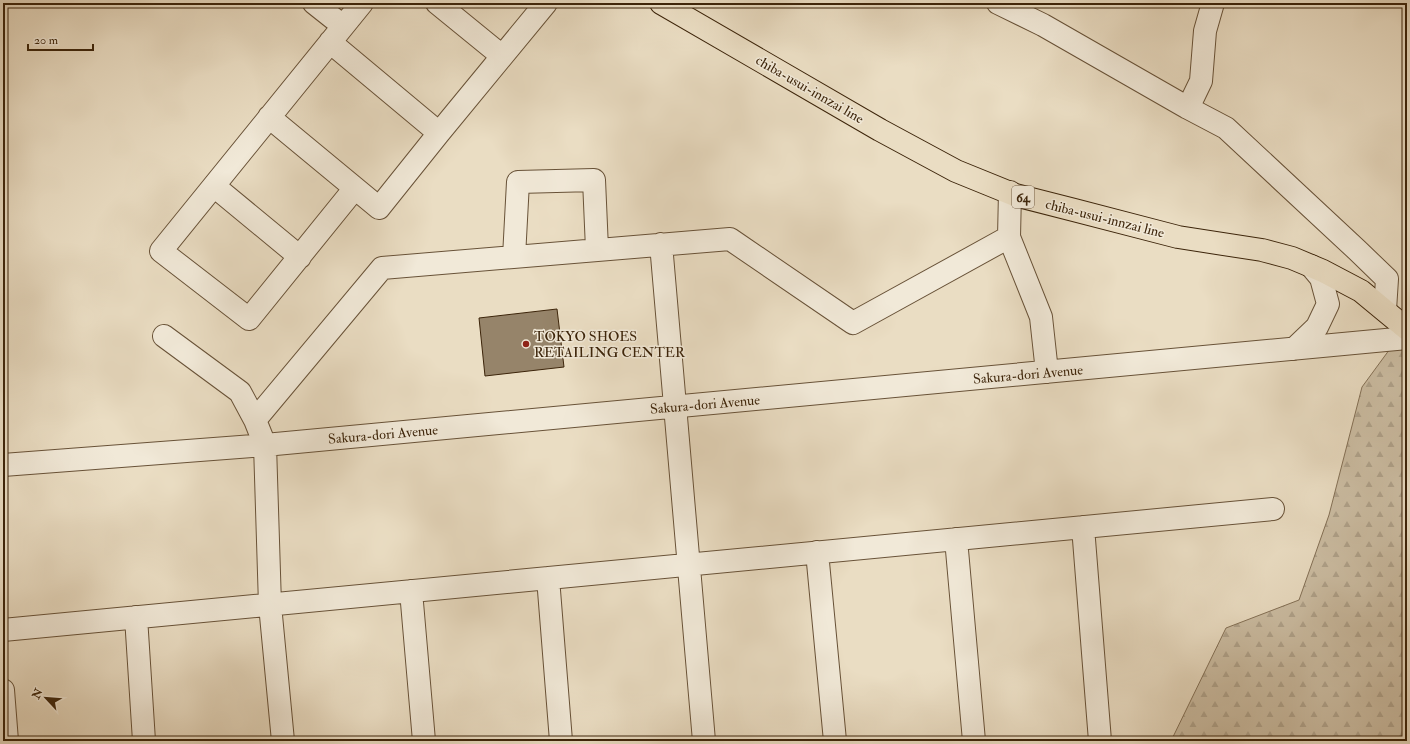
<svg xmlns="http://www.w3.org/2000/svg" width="1410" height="744" font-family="'IM FELL Double Pica',serif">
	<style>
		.forest { fill: url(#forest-firs); stroke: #847157 }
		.building { fill: #96846a; stroke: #3c240a }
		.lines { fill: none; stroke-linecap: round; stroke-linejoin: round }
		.minor-casing { stroke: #685238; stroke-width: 24 }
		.major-casing { stroke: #3c240a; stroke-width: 24 }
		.minor { stroke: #f1e9d8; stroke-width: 22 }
		.major { stroke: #eaddc3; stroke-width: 22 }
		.poi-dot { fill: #8f2418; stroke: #f1e9d8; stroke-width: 1.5 }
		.labels { text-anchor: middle; stroke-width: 3; stroke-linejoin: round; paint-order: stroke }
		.shield { fill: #f1e9d8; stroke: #725f48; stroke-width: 1 }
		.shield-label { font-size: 13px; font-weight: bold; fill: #3c240a }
		.street-label { font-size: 14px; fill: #3c240a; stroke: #f1e9d8 }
		.poi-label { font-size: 14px; fill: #3c240a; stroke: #f1e9d8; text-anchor: start }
	</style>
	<defs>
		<pattern id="forest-firs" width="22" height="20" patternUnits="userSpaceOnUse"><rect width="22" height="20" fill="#ccbea4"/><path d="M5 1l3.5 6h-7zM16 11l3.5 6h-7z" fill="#b0a38c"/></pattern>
	</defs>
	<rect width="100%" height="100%" fill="#eaddc3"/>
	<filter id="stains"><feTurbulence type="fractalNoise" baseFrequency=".005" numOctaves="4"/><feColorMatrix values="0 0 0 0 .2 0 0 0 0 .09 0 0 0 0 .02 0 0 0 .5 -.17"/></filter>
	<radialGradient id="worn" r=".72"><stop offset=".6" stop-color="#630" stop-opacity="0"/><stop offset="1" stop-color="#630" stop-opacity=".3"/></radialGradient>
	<path class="forest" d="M1395 342 1407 355V741H1171L1226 628 1299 600 1329 515 1362 387Z"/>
	<path class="building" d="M557 309 564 367 485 376 479 318Z"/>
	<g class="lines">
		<defs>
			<path id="minor" d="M314 3 343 26
				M437 3 502 56
				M998 3 1043 25 1188 108 1226 128 1357 250 1387 279 1385 310
				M330 42 439 133
				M1188 108 1201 81 1205 31 1213 3
				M269 117 379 208 439 133 546 3
				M214 186 300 257
				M355 188 249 319 161 251 362 3
				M1010 192 1009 237 1041 317 1047 372
				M661 244 704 741
				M514 257 518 182 594 180 597 249
				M164 336 240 392 255 420
				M1294 349 1317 327 1328 304 1321 278 1311 266
				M3 465 265 445 1407 338
				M1083 527 1100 741
				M956 539 974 741
				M817 552 835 741
				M548 578 561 741
				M411 591 424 741
				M136 617 144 741
				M3 630 1273 509
				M3 690 7 741
				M283 741 270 605 265 445 255 420 382 268 730 239 853 323 1009 237"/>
			<path id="major" d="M661 3 880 130 956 171 1015 195 1074 210 1178 237 1262 250 1292 258 1323 271 1361 291 1407 329"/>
		</defs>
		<use href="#minor" class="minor-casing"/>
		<use href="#major" class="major-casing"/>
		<use href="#minor" class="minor"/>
		<use href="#major" class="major"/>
	</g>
	<circle class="poi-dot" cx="526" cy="344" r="4"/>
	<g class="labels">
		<rect class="shield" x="1012" y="186" width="22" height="22" rx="3"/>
		<g class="shield-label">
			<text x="1023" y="202">64</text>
		</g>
		<g class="street-label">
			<text transform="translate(810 89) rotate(30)" y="5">chiba-usui-innzai line</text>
			<text transform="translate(1105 218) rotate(14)" y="5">chiba-usui-innzai line</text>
			<text transform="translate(1028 374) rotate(-5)" y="5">Sakura-dori Avenue</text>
			<text transform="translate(705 404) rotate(-5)" y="5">Sakura-dori Avenue</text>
			<text transform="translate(383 434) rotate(-5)" y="5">Sakura-dori Avenue</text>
		</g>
		<g class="poi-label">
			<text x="534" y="341">TOKYO SHOES<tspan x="534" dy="16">RETAILING CENTER</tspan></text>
		</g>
	</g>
	<rect width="1410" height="744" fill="none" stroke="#eaddc3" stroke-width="16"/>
	<rect x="4" y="4" width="1402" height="736" fill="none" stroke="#3c240a" stroke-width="2"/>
	<rect x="8" y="8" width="1394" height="728" fill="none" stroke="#3c240a"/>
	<g transform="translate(46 698) rotate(296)" stroke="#f1e9d8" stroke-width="3" paint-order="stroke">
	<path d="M0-3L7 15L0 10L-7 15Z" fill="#3c240a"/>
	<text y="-6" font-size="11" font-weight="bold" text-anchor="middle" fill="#3c240a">N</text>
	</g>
	<path d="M28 44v6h65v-6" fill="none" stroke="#3c240a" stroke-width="2"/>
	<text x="34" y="44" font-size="12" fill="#3c240a" stroke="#f1e9d8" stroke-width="3" paint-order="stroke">20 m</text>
	<rect width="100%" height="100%" filter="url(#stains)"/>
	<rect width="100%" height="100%" fill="url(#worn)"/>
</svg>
